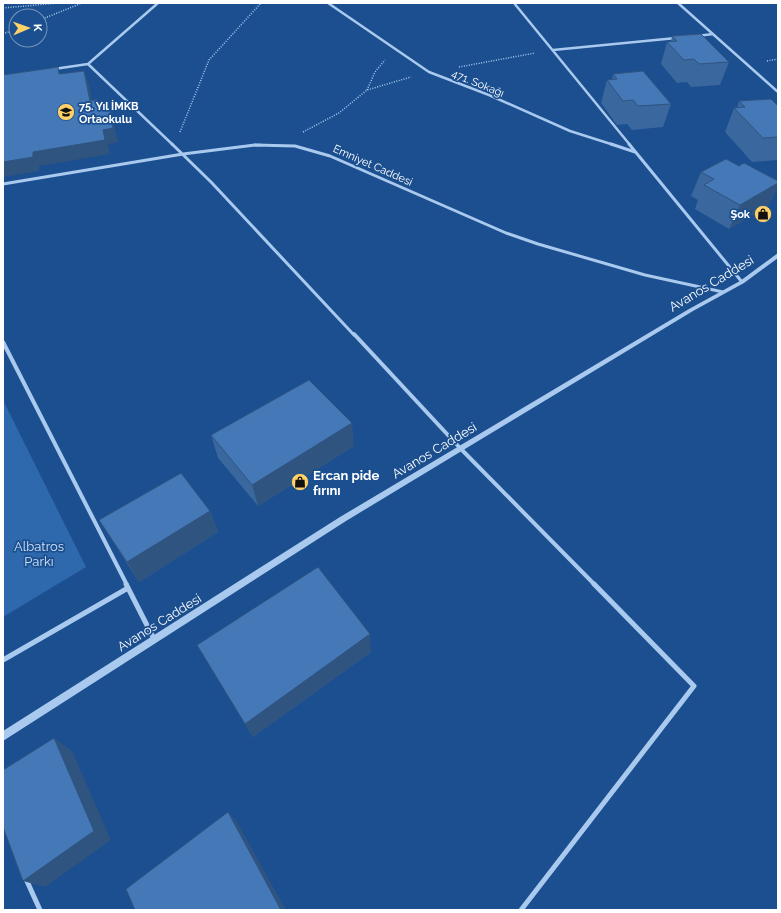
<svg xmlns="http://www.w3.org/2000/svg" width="781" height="913" font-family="Raleway,sans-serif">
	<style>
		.green { fill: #2e69ad }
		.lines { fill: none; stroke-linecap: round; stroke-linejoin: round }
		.path { stroke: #a9c9ee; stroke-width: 1.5; stroke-dasharray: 1 1.5; stroke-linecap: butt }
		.minor-far3 { stroke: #a9c9ee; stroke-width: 2.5 }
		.minor-far2 { stroke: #a9c9ee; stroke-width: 3 }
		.minor-far1 { stroke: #a9c9ee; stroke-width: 4 }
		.minor { stroke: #a9c9ee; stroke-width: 5 }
		.tertiary { fill: #a9c9ee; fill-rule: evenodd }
		.wall { fill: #3a679d }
		.shaded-wall { fill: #305480 }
		.building { fill: #4478b7; stroke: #305480 }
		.labels { text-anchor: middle; stroke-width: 3.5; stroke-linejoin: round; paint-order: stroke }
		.far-street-label { font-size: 11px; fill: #fff; stroke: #1b4f8f }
		.far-poi-label { font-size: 11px; font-weight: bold; fill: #fff; stroke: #1b4f8f; text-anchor: start }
		.street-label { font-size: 13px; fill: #fff; stroke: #1b4f8f }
		.poi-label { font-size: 13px; font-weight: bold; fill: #fff; stroke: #1b4f8f; text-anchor: start }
		.park-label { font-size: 13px; fill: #cfe3fa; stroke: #1b4f8f }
	</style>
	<rect width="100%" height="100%" fill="#1b4f8f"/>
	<path class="green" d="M3 400 86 567 3 617Z"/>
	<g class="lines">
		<path class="path" d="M3 8 58 3
			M40 20 82 3
			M3 34 16 29
			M767 61 778 59
			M459 67 535 53
			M367 90 375 72 385 60
			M180 132 209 60 261 3
			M303 132 339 113 367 90 411 77"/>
		<path class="minor-far3" d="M328 3 429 72 489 95 570 131 614 145
			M514 3 630 145
			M678 3 778 92
			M697 36 713 34
			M553 50 676 38
			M88 64 173 145
			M54 69 88 64 158 3
			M254 145H261"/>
		<path class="minor-far2" d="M172 144 211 182 354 335
			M611 144 635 152
			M629 144 742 282
			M3 184 183 154 255 145 295 146 330 156 506 233 538 244 645 275 723 292"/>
		<path class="minor-far1" d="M354 334 460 448 595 585
			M3 342 127 585"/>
		<path class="minor" d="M126 584 154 639
			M3 660 128 588
			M26 879 40 910
			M521 910 694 686 594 584"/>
		<path class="tertiary" d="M778 253V258L744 283 693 311 346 521 3 741V731L340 517 689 309 740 281Z"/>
	</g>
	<path class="wall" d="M672 36 729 62 720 85 691 87 687 82 677 83 661 64 667 42H671Z
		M613 74 671 104 663 127 632 130 627 124 617 125 601 103 607 80H612Z
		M739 101 778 106V160L752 162 725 132 734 108H737Z
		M739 166 778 181V186L768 206 729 229 695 209 698 200 691 196 701 172Z
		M211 435 354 446 258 506 218 458Z
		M210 511 218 532 139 582 99 520Z
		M197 645 371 652 253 737Z"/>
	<path class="shaded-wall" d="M84 71 89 84 95 114 90 101Z
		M109 107 113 121 118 142 108 144 110 154 39 166V171L3 177V162L103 130Z
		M778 183V186L768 206 729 229 740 205Z
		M352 423 354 446 258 506 252 485Z
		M210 511 218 532 139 582 127 562Z
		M370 634 371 652 253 737 245 724Z
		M54 738 72 751 111 840 45 887 23 881Z
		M228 812 237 822 286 910H281Z"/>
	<path class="building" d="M701 34 729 62 699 64 694 59 684 60 667 42 677 41 672 36Z
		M58 67 59 74 84 71 90 101 97 99 99 109 109 107 113 128 103 130 105 140 33 152V157L3 162V75Z
		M643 71 671 104 638 106 633 100 623 101 607 80 617 79 613 74Z
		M771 99 778 106V137L763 138 734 108 745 107 739 101Z
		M726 159 739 166 744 163 778 181V183L740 205 704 185 714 179 701 172Z
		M309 380 352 423 252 485 211 435Z
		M181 473 210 511 127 562 99 520Z
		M318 567 370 634 245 724 197 645Z
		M54 738 94 831 23 881 3 827V770Z
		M228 812 281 910H135L126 889Z"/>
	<defs>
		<symbol id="school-disc" viewBox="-11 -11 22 22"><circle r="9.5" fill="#ffd166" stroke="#1b4f8f"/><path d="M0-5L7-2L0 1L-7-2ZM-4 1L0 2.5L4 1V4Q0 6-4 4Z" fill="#111"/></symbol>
		<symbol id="shop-disc" viewBox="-11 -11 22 22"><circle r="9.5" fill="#ffd166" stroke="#1b4f8f"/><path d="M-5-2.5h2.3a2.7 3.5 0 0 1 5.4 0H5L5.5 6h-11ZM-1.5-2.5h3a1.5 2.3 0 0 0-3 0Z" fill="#111"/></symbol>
	</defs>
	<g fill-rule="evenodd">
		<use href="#school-disc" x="56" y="102" width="20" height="20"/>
		<use href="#shop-disc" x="753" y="204" width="20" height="20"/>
		<use href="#shop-disc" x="290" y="472" width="20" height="20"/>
	</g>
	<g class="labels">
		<g class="far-street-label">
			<text transform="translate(478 83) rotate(22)" y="4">471. Sokağı</text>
			<text transform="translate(373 165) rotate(24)" y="4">Emniyet Caddesi</text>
		</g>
		<g class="far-poi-label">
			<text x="79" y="110">75. Yıl İMKB<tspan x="79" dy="13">Ortaokulu</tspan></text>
			<text x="750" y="218" text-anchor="end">Şok</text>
		</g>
		<g class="street-label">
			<text transform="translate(711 283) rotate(-31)" y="5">Avanos Caddesi</text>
			<text transform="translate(434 450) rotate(-31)" y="5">Avanos Caddesi</text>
			<text transform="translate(159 622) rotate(-32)" y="5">Avanos Caddesi</text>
		</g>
		<g class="poi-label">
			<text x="313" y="480">Ercan pide<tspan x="313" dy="15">fırını</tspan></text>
		</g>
		<g class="park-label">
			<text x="39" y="551">Albatros<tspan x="39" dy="15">Parkı</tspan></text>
		</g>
	</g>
	<rect width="781" height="913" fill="none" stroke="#ffffff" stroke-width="8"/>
	<g transform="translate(28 28) rotate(88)"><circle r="19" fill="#1b4f8f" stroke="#7695bc"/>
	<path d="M0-3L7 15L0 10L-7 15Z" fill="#ffd166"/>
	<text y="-6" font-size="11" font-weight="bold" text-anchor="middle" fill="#ffffff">K</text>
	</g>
</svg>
